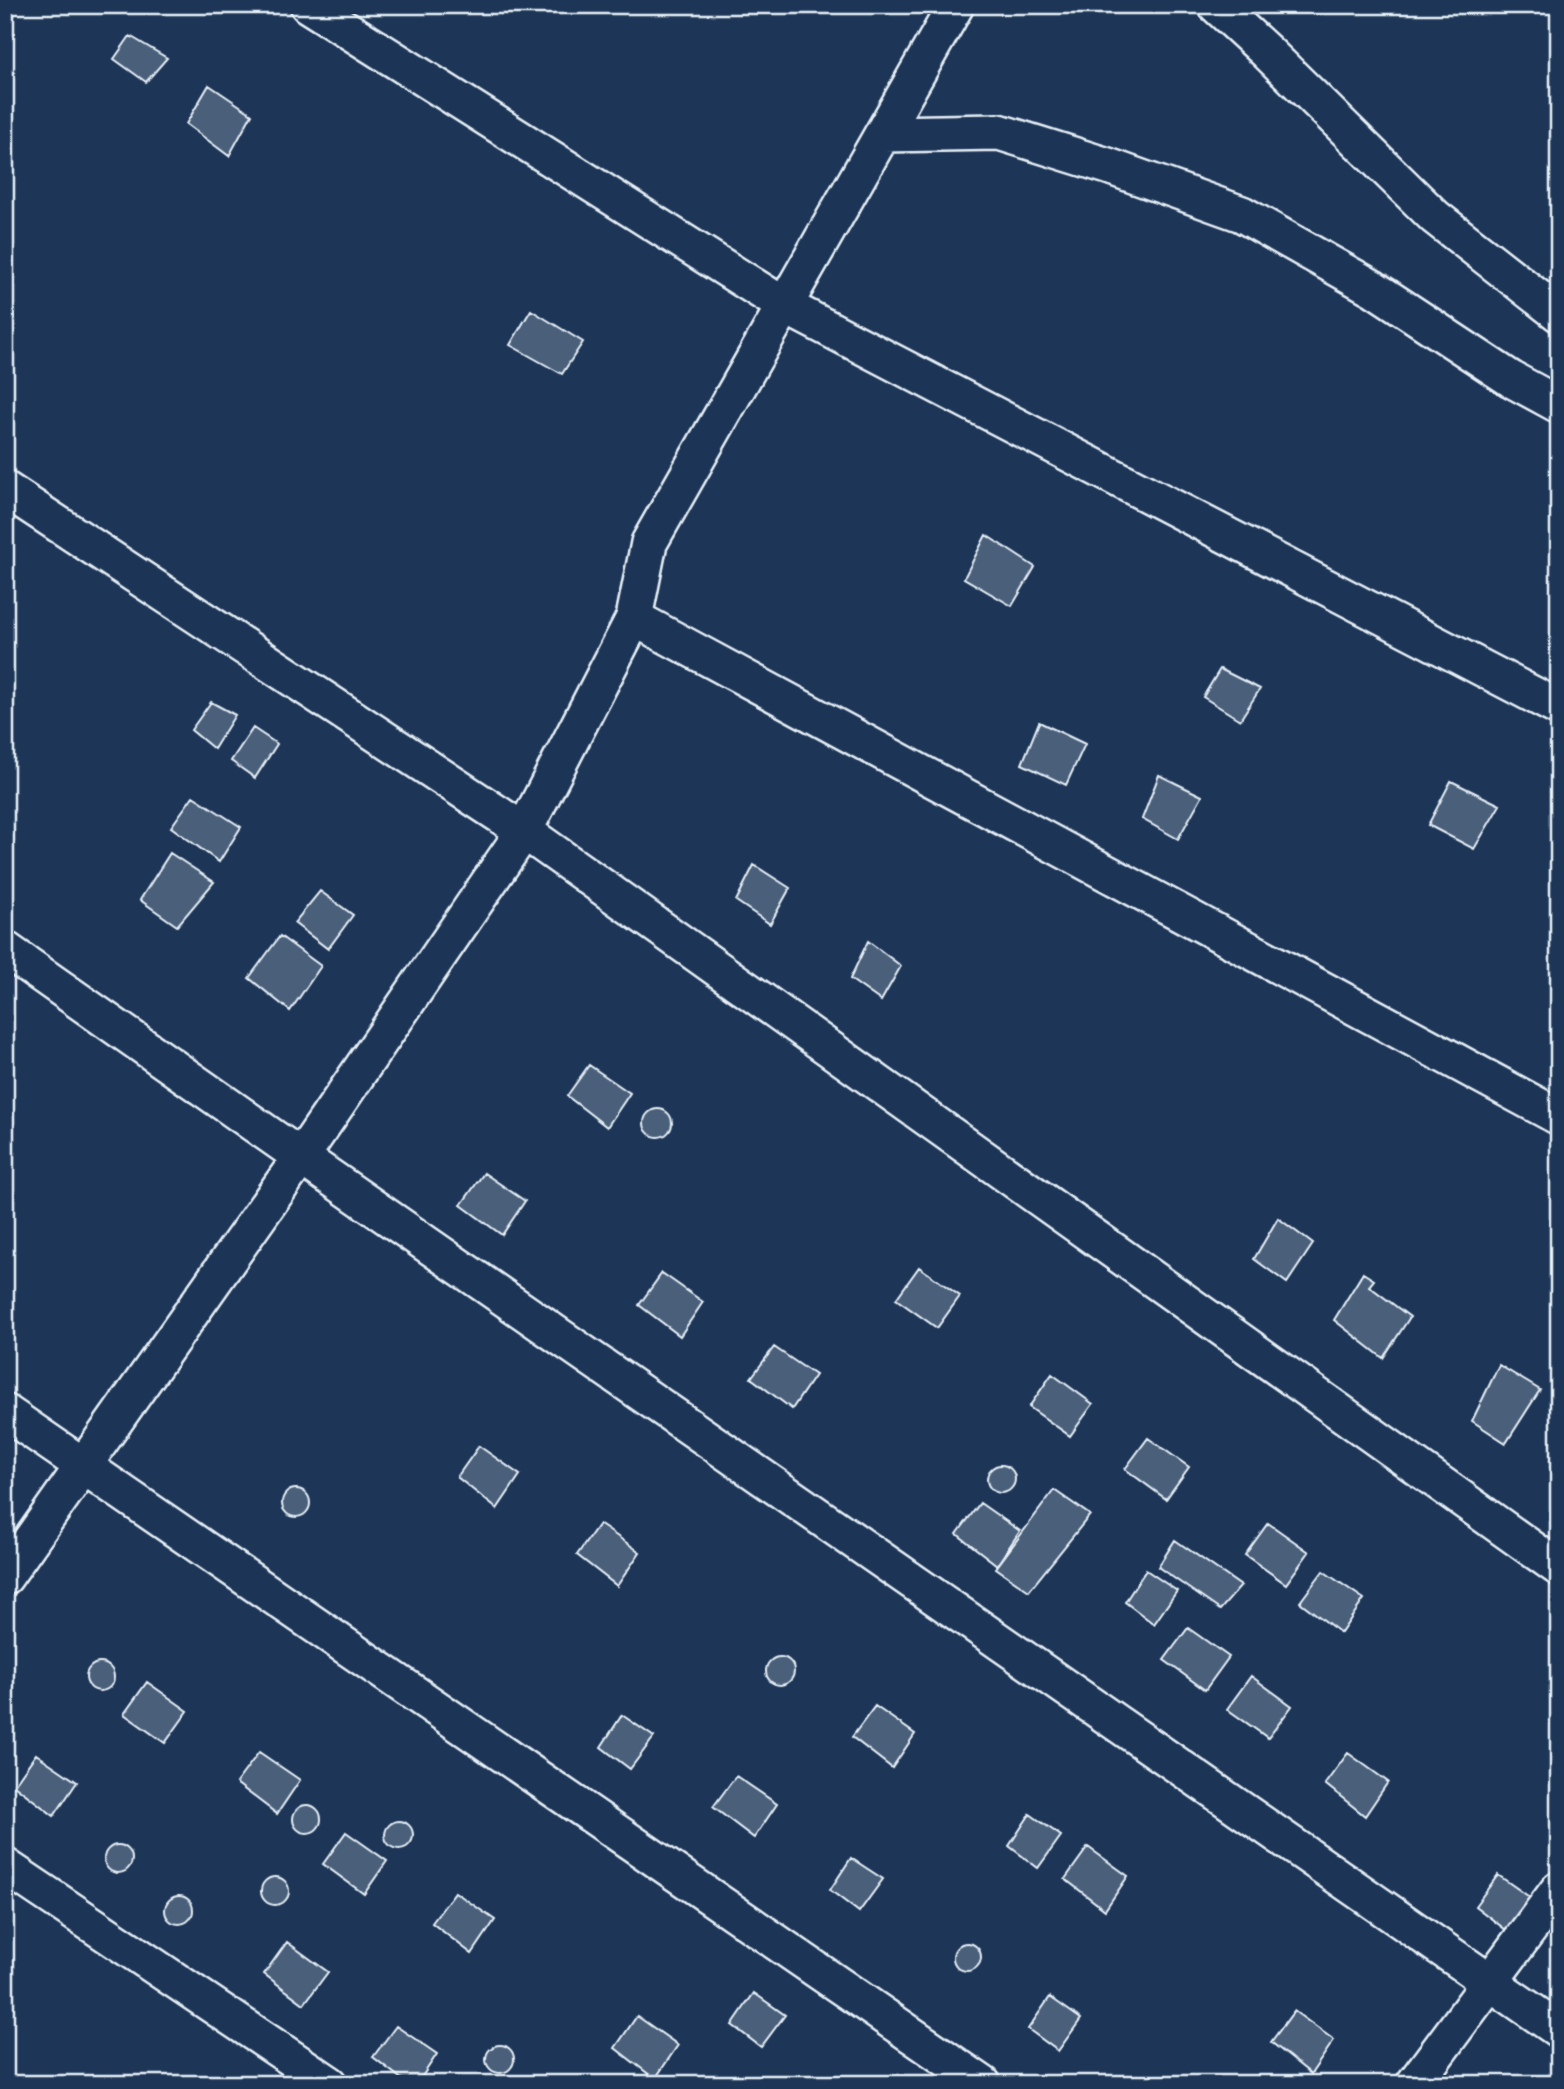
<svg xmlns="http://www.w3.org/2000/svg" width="1564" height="2089" font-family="Sriracha,sans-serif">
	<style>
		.building { fill: #495e7a; stroke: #e8f1f8; stroke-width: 2 }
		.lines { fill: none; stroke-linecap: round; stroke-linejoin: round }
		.minor-casing { stroke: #e8f1f8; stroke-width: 40 }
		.minor { stroke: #1d3557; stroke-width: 35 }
	</style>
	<rect width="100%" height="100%" fill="#1d3557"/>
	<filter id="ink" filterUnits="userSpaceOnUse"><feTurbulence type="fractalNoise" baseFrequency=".0143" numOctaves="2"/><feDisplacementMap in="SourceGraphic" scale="14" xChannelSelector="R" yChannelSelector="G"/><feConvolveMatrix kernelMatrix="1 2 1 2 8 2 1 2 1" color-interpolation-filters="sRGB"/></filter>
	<g filter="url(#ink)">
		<path class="building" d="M130 36 167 58 146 82 114 59Z
			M209 85 252 114 229 156 186 124Z
			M531 310 583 342 562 374 510 345Z
			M986 535 1035 567 1012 606 964 578Z
			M1220 669 1260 689 1240 720 1203 697Z
			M211 702 235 715 214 749 191 730Z
			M1039 722 1085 744 1066 785 1022 764Z
			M253 728 277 744 255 778 231 761Z
			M1159 775 1202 796 1178 839 1142 819Z
			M1451 781 1500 805 1474 849 1428 825Z
			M193 796 241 827 219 862 171 827Z
			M170 853 214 882 177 926 140 900Z
			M754 865 790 888 770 924 736 901Z
			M320 891 353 915 328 949 294 923Z
			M280 936 321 966 290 1011 249 978Z
			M868 941 901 966 881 1001 850 979Z
			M589 1065 630 1093 607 1127 567 1096Z
			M644 1123a14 14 0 1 1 28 0a14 14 0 1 1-28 0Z
			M484 1173 525 1201 502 1235 461 1205Z
			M1278 1218 1313 1244 1287 1283 1254 1259Z
			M919 1267 960 1296 937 1328 896 1299Z
			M662 1273 703 1302 680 1336 639 1305Z
			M1363 1273 1374 1280 1369 1286 1410 1317 1383 1358 1334 1320Z
			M774 1347 815 1375 792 1409 751 1378Z
			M1499 1365 1540 1390 1506 1443 1472 1421Z
			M1052 1374 1093 1404 1070 1436 1029 1407Z
			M1148 1438 1189 1467 1166 1499 1125 1469Z
			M479 1446 520 1475 497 1509 457 1477Z
			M987 1479a14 14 0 1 1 28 0a14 14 0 1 1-28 0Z
			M282 1503a14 14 0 1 1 28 0a14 14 0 1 1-28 0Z
			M1054 1490 1090 1515 1029 1591 996 1568Z
			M980 1503 1020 1531 997 1565 957 1534Z
			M1268 1523 1309 1552 1286 1584 1245 1555Z
			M599 1524 640 1552 617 1586 577 1555Z
			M1175 1540 1241 1586 1220 1610 1158 1567Z
			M1146 1570 1177 1591 1154 1624 1125 1602Z
			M1323 1571 1364 1599 1341 1633 1300 1602Z
			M1188 1628 1229 1657 1205 1690 1164 1660Z
			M766 1671a14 14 0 1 1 28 0a14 14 0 1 1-28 0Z
			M86 1677a14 14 0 1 1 28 0a14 14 0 1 1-28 0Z
			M1251 1676 1292 1706 1268 1738 1227 1709Z
			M147 1682 188 1711 165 1743 124 1714Z
			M875 1706 915 1734 892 1768 852 1737Z
			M622 1715 654 1737 630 1769 601 1747Z
			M259 1752 300 1780 277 1814 236 1783Z
			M1348 1753 1388 1782 1365 1816 1325 1784Z
			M36 1754 77 1782 54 1816 14 1785Z
			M736 1776 777 1804 754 1838 713 1807Z
			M293 1819a14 14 0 1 1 28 0a14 14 0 1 1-28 0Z
			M1030 1814 1061 1836 1038 1868 1009 1846Z
			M385 1835a14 14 0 1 1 28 0a14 14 0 1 1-28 0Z
			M346 1832 387 1861 364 1894 323 1864Z
			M104 1859a14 14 0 1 1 28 0a14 14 0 1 1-28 0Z
			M1088 1847 1128 1876 1105 1910 1065 1879Z
			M851 1858 883 1879 859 1912 830 1890Z
			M1498 1875 1538 1903 1515 1937 1475 1906Z
			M261 1891a14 14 0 1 1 28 0a14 14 0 1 1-28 0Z
			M455 1892 495 1920 472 1954 432 1923Z
			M165 1910a14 14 0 1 1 28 0a14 14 0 1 1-28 0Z
			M287 1942 328 1972 304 2004 264 1974Z
			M953 1957a14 14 0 1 1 28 0a14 14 0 1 1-28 0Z
			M754 1993 785 2015 761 2047 732 2025Z
			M1050 1997 1081 2019 1058 2051 1028 2029Z
			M1294 2011 1334 2040 1311 2074 1271 2042Z
			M637 2016 678 2045 655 2079 615 2048Z
			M396 2026 437 2054 417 2084H408L373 2057Z
			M486 2059a14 14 0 1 1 28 0a14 14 0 1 1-28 0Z"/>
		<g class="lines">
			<defs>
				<path id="minor" d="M308 5 785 306 1559 708
					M1216 5 1267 52 1435 217 1559 314
					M883 134 999 132 1108 166 1242 214 1373 288 1511 379 1559 405
					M5 489 524 831 1559 1568
					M634 618 1559 1117
					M5 949 301 1157 1559 2030
					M5 1412 983 2084
					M5 1577 301 1157 524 831 634 618 649 543 956 5
					M5 1866 330 2084
					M1414 2084 1559 1889"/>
			</defs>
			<use href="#minor" class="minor-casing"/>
			<use href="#minor" class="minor"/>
		</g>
	</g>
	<rect width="1564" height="2089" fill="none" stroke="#1d3557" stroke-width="28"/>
	<rect x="14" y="14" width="1536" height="2061" fill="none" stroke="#e8f1f8" stroke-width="2.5" filter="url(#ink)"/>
</svg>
